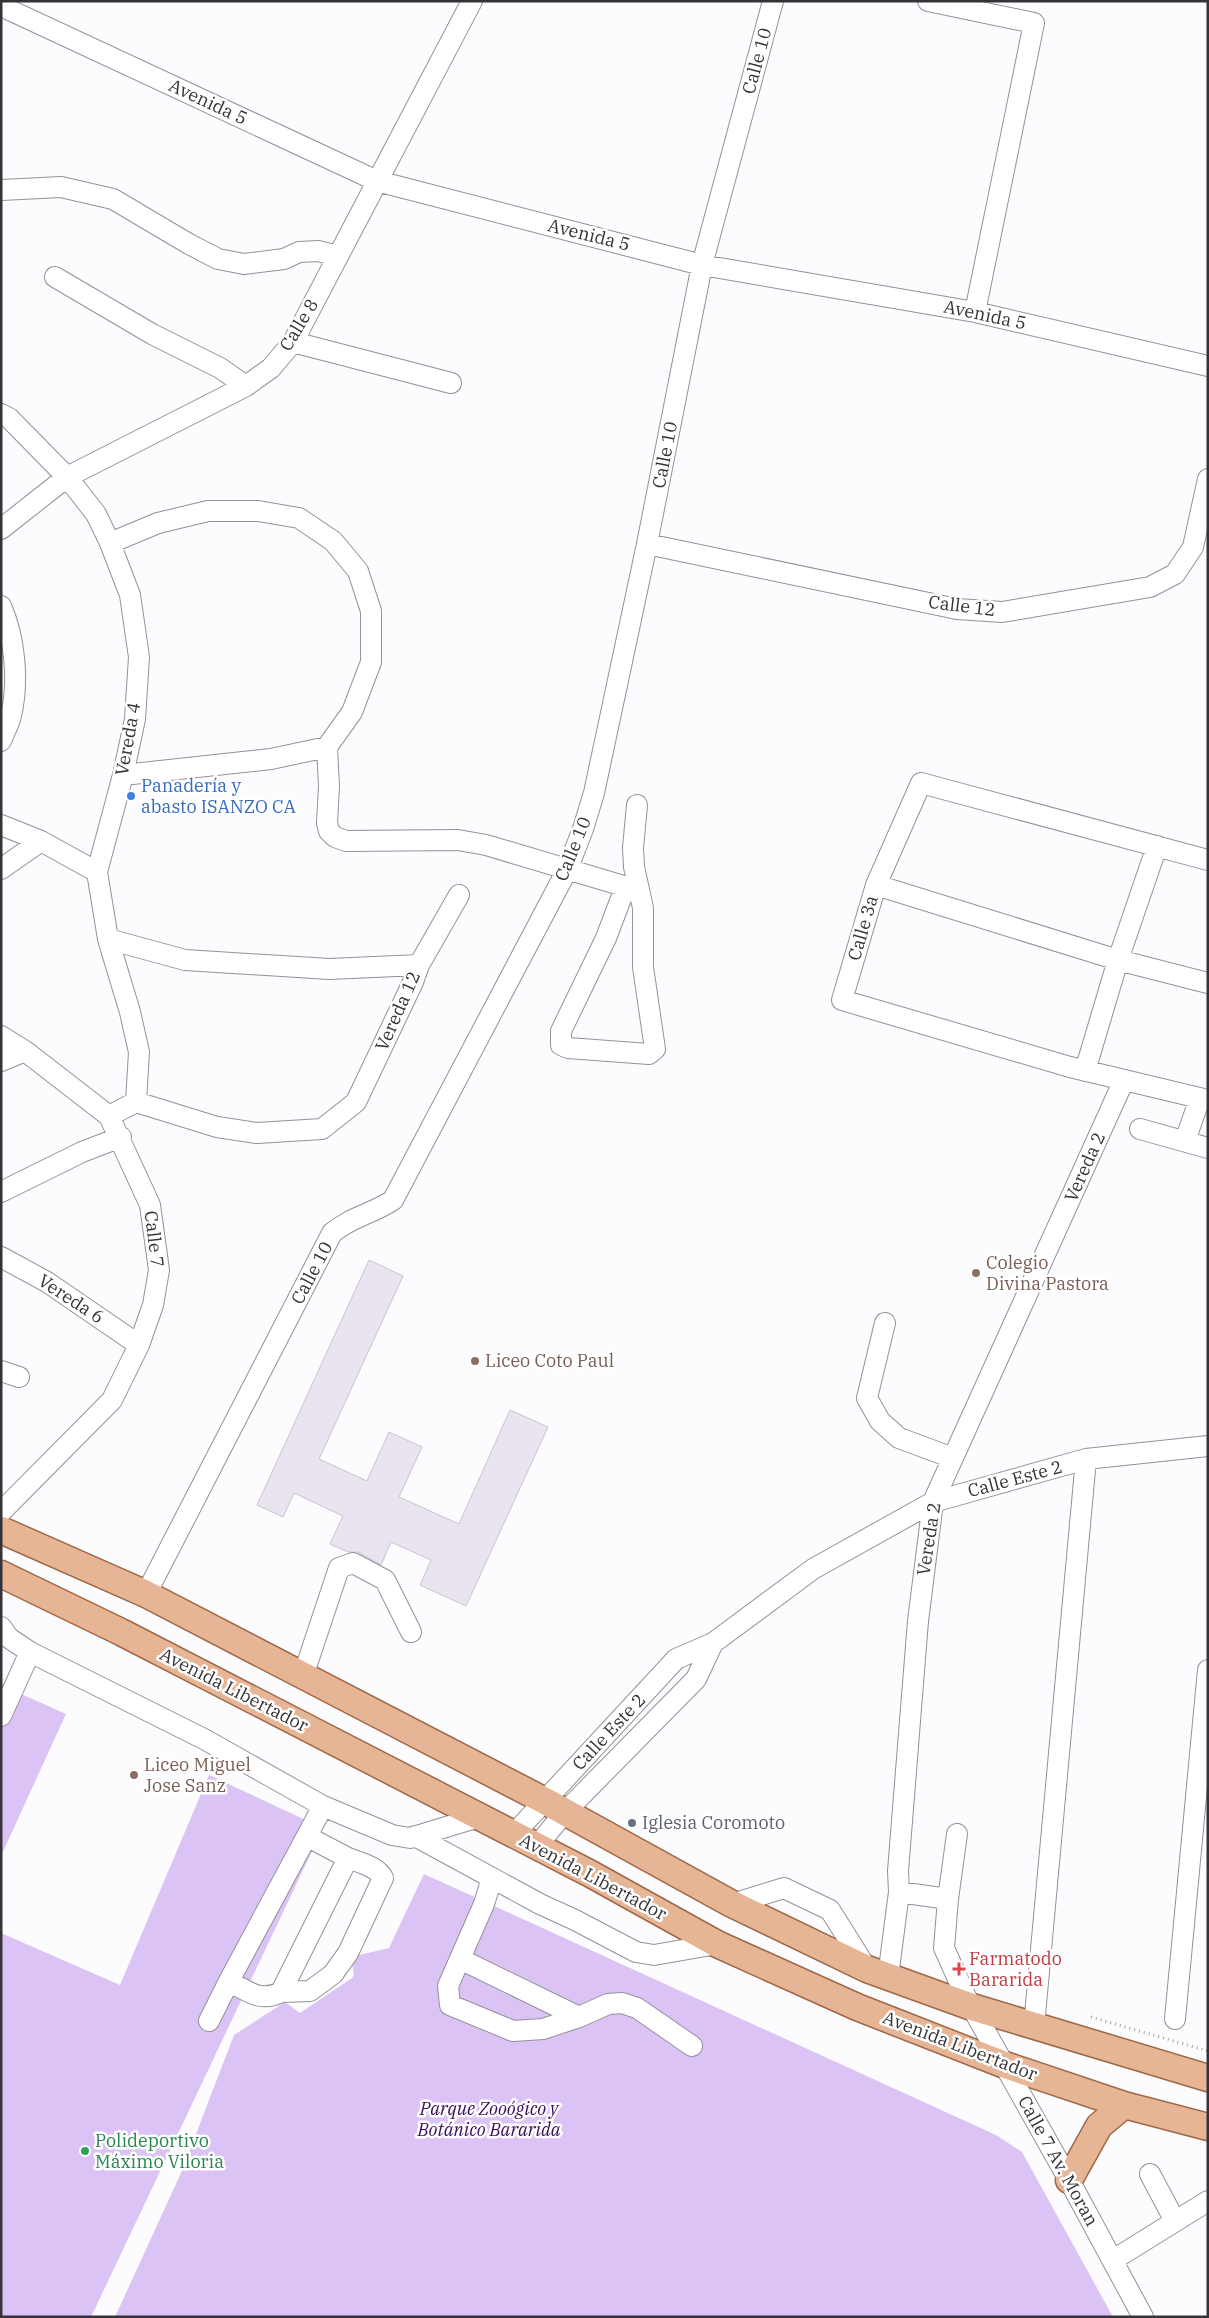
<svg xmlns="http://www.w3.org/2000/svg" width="1209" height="2318" font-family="'IBM Plex Serif',serif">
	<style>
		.green { fill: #dcc3f6 }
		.building { fill: #eae4f1; stroke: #c8c3cf }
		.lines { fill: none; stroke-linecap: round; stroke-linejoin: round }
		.minor-casing { stroke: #95909b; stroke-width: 22 }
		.major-casing { stroke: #9e6846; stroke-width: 29 }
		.path { stroke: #a3a1a5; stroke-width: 3; stroke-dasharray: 1 4; stroke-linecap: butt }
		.minor { stroke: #fff; stroke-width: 20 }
		.major { stroke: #e6b595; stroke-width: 26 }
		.shop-dot { fill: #3f7fe0; stroke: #fff; stroke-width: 2 }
		.education-dot { fill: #8d6e63; stroke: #fff; stroke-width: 2 }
		.worship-dot { fill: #6b7280; stroke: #fff; stroke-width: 2 }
		.health-dot { fill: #e0444e; stroke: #fff; stroke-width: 2 }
		.leisure-dot { fill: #2e9e5b; stroke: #fff; stroke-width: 2 }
		.labels { text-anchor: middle; stroke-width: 5; stroke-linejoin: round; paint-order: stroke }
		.street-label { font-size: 18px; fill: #353338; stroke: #fff }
		.shop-label { font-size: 18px; fill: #366cbe; stroke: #fff; text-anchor: start }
		.education-label { font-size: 18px; fill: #785e54; stroke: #fff; text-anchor: start }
		.worship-label { font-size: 18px; fill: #5b616d; stroke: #fff; text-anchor: start }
		.health-label { font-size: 18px; fill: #be3a42; stroke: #fff; text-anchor: start }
		.park-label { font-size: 18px; font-style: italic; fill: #3a0d58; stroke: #fff }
		.leisure-label { font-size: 18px; fill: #27864d; stroke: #fff; text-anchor: start }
	</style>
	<rect width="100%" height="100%" fill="#fcfbfd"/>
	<path class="green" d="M1 1685 66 1714 1 1856Z
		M209 1775 323 1828 91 2317H1V1933L120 1985Z
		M424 1874 996 2135 1022 2152 1113 2317H115L181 2173 234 2035 285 2002 300 2013 352 1978 354 1975 351 1957 389 1948Z"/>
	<path class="building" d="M369 1260 403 1276 319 1459 367 1481 389 1432 422 1447 399 1497 459 1524 510 1410 548 1427 466 1606 420 1585 431 1560 391 1542 381 1565 358 1552H348L330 1544 343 1516 294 1493 283 1517 257 1505Z"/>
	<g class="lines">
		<defs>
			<path id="minor" d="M928 1 1034 23 975 312
				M1 6 377 181 702 265 975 312 1208 366
				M1 190 61 187 113 199 189 244 218 259 244 264 284 259 299 252 318 251 338 256
				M55 277 152 334 220 368 246 386
				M293 342 451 383
				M1 414 9 418 67 477 96 514 110 543 130 595 139 657 135 719 123 775 97 872 108 939 130 1012 139 1052 136 1102 109 1116
				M1 529 67 477 246 386 271 368 293 342 472 1
				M110 543 158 523 208 511H258L299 518 333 541 358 571 371 611V662L352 712 327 747 271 759 123 775
				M647 544 957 609 1002 612 1150 587 1175 574 1193 547 1208 479
				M1 606C15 638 19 681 11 716 9 724 4 733 1 741
				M327 747 329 786 327 823 329 831 335 837 346 841 458 840 486 845 637 890
				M1 825 41 841 97 872
				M1208 860 921 783 876 885 842 1000 1070 1067 1208 1100
				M1 869 41 841
				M876 885 1118 960 1208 983
				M625 888 606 938 561 1031V1045L568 1048 649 1054 655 1049 643 967V908L634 867 633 848 637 805
				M108 939 185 960 329 969 419 965 413 982 356 1102 322 1129 257 1133 217 1127 136 1102
				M419 965 459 895
				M1 1036 25 1051 109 1116 150 1205 159 1270 153 1305 139 1345 112 1400 1 1512
				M1 1061 25 1051
				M1085 1071 1118 960 1157 846
				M1140 1129 1208 1148
				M1185 1141 1200 1098
				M1 1192 82 1152 121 1137
				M1 1257 47 1282 139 1345
				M885 1323 867 1398 880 1421 899 1438 953 1458
				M1 1371 19 1377
				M146 1594 332 1233C351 1217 372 1214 393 1200L567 870 583 829 594 793 647 544 702 265 773 1
				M1 1627 9 1638 30 1652 204 1739 323 1806 392 1835 410 1838 479 1817
				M303 1676 339 1568 353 1563 385 1580 411 1632
				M1 1716 30 1652
				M513 1835 676 1659 713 1643 813 1569 933 1502 1086 1459 1208 1446
				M415 1836 540 1904 575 1920 636 1952 654 1955 717 1944
				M537 1846 565 1812 696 1679 713 1643
				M492 1878 484 1904 448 1986 450 2005 513 2031 543 2029 579 2017 608 2004 622 2003 637 2008 692 2046
				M899 1892 948 1899 957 1834
				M948 1899 944 1948 966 1997 1069 2180 1143 2317
				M732 1904 784 1888 830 1910 867 1969
				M460 1959 579 2017
				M888 1977 899 1892 898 1871 918 1621 933 1502 1124 1080
				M229 1981C247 1991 261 2003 281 1992L348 1858 308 1837
				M281 1992 310 1991 333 1974 348 1953 383 1878C377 1866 360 1863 348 1858
				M1175 2019 1208 1670
				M209 2021 229 1981 323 1806
				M1034 2026 1086 1459
				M1150 2174 1175 2221
				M1113 2260 1208 2201"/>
			<path id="major" d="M1 1530 146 1594 545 1801 732 1904 867 1969 972 2007 1208 2078
				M1 1574 121 1632 589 1873 717 1944 857 2007 1005 2065 1124 2105 1208 2127
				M1069 2180 1099 2126 1124 2105"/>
		</defs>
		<use href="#minor" class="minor-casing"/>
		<use href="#major" class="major-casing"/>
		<path class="path" d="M1091 2017 1208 2051"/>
		<use href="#minor" class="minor"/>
		<use href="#major" class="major"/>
	</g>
	<circle class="shop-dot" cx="131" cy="796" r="5"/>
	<g class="education-dot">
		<circle cx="976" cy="1273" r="5"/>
		<circle cx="475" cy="1361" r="5"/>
		<circle cx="134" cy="1775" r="5"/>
	</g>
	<circle class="worship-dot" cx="632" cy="1823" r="5"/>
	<path class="health-dot" d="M956.5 1961.5h5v5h5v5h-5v5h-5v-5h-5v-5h5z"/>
	<circle class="leisure-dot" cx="85" cy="2151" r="5"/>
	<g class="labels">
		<g class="street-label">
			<text transform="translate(757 61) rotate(-75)" y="6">Calle 10</text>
			<text transform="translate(208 102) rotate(25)" y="6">Avenida 5</text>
			<text transform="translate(589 235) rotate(14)" y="6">Avenida 5</text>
			<text transform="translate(985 315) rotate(12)" y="6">Avenida 5</text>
			<text transform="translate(299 325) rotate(-59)" y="6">Calle 8</text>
			<text transform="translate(665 455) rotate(-79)" y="6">Calle 10</text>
			<text transform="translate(962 606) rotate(7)" y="6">Calle 12</text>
			<text transform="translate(128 739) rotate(-80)" y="6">Vereda 4</text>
			<text transform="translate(573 849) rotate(-68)" y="6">Calle 10</text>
			<text transform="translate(863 928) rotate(-74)" y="6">Calle 3a</text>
			<text transform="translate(398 1011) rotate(-66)" y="6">Vereda 12</text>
			<text transform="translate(1085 1167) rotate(-66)" y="6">Vereda 2</text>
			<text transform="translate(154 1239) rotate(83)" y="6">Calle 7</text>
			<text transform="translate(312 1273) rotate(-62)" y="6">Calle 10</text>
			<text transform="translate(71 1299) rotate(33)" y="6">Vereda 6</text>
			<text transform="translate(1015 1479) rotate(-15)" y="6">Calle Este 2</text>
			<text transform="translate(929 1539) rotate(-81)" y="6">Vereda 2</text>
			<text transform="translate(234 1690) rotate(27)" y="6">Avenida Libertador</text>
			<text transform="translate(609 1732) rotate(-47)" y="6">Calle Este 2</text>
			<text transform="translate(593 1877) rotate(28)" y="6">Avenida Libertador</text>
			<text transform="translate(960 2046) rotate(21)" y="6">Avenida Libertador</text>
			<text transform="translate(1058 2161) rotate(61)" y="6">Calle 7 Av. Moran</text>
		</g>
		<g class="shop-label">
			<text x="141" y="792">Panadería y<tspan x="141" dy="21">abasto ISANZO CA</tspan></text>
		</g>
		<g class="education-label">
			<text x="986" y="1269">Colegio<tspan x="986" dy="21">Divina Pastora</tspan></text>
			<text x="485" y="1367">Liceo Coto Paul</text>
			<text x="144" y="1771">Liceo Miguel<tspan x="144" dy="21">Jose Sanz</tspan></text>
		</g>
		<g class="worship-label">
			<text x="642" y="1829">Iglesia Coromoto</text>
		</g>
		<g class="health-label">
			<text x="969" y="1965">Farmatodo<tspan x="969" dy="21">Bararida</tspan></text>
		</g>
		<g class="park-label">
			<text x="489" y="2115">Parque Zooógico y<tspan x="489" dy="21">Botánico Bararida</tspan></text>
		</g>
		<g class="leisure-label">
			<text x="95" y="2147">Polideportivo<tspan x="95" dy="21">Máximo Viloria</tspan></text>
		</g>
	</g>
	<rect width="1209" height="2318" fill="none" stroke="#353338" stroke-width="5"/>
</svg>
